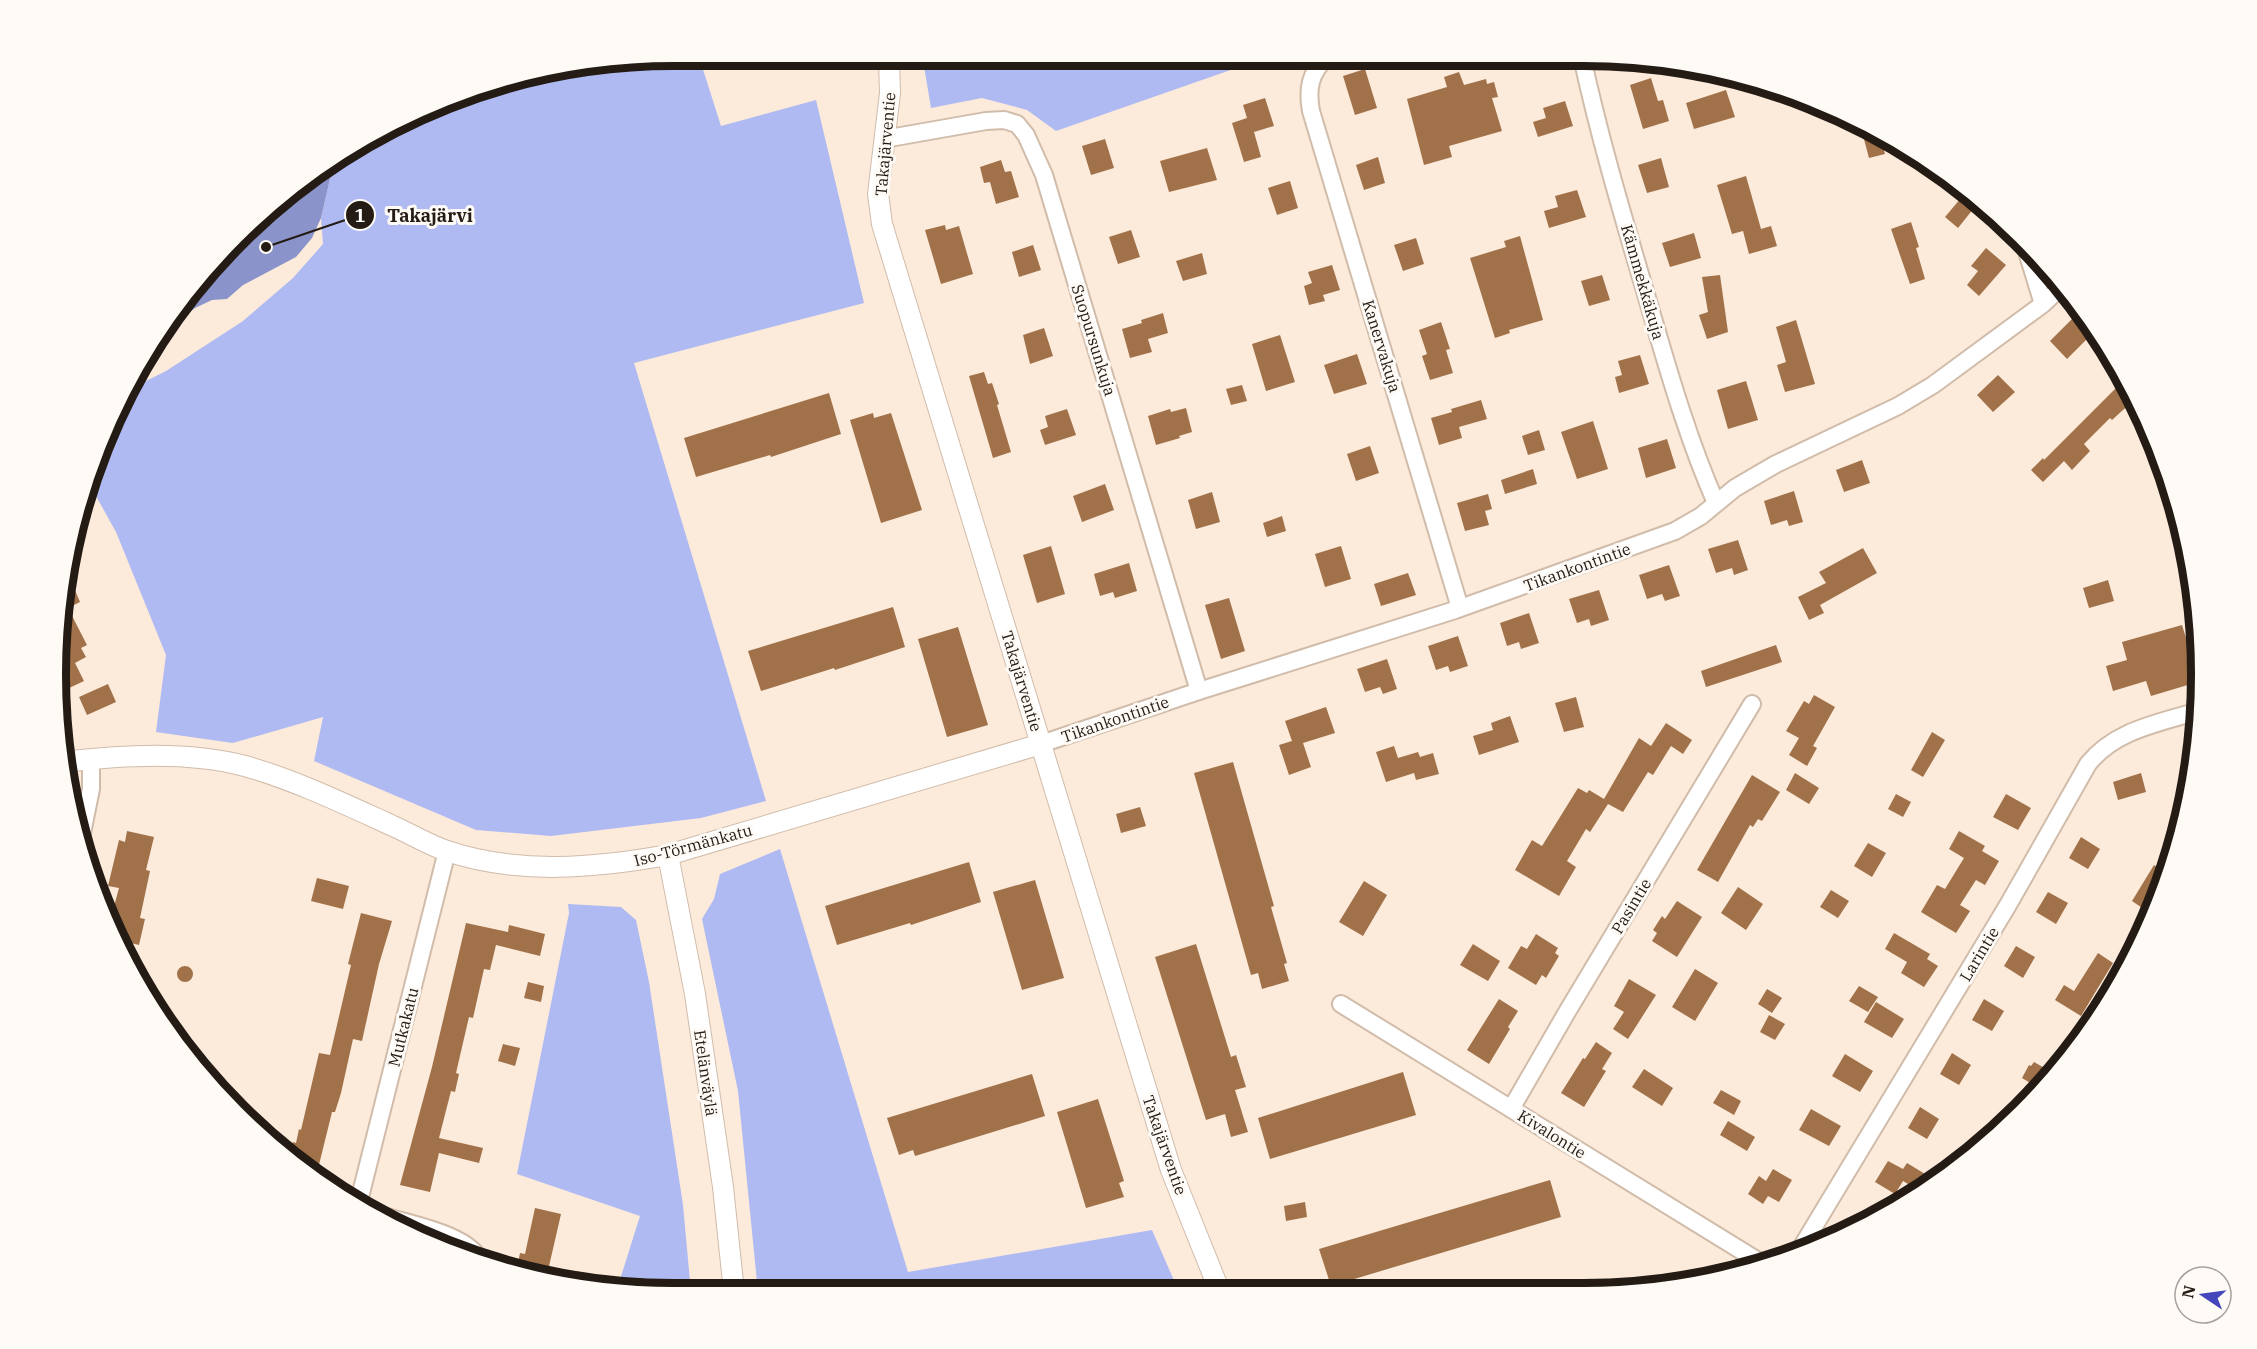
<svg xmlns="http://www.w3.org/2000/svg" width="2257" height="1349" font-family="'IBM Plex Serif',serif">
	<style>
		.green { fill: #b0baf2 }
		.water { fill: #8a93ca }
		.building { fill: #a17249 }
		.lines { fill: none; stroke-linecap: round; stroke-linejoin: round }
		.minor-casing { stroke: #d1bcaa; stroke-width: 20 }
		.tertiary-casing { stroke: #d1bcaa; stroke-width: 22 }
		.minor { stroke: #fff; stroke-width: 16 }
		.tertiary { stroke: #fff; stroke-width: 20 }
		.labels { text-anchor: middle; stroke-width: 6; stroke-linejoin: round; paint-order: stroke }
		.street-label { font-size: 16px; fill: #231b14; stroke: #fefaf6 }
		.rim { fill: none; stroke: #231b14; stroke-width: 8 }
		.leader { fill: none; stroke: #231b14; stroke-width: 2 }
		.callout-dot { fill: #231b14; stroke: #fefaf6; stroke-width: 2 }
		.mark-label { font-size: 18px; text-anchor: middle; font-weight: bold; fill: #fff }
		.callout-label { font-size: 18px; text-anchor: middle; font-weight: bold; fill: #231b14; stroke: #fefaf6; stroke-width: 6; stroke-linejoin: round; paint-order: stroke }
	</style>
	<rect width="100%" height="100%" fill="#fceadb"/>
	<path class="green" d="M1265 58 1056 131 1027 110 982 98 931 108 923 60Z
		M700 60 721 126 816 100 864 303 634 363 766 801 701 818 551 836 476 830 314 761 323 717 233 743 156 732 166 655 116 532 87 480 132 388 166 371 243 321 293 278 323 244 321 218 332 170 328 164 400 119 476 88 593 61Z
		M780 849 908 1272 1152 1230 1179 1292H758L738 1091 702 919 714 899 720 874Z
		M568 904 621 907 636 920 649 982 683 1205 691 1292H634L617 1289 640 1216 517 1174 569 913Z"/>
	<path class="water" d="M328 164 332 170 321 218 312 238 296 257 243 285 227 299 212 300 195 308 174 324 163 327 237 237 298 183Z"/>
	<path class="building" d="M1365 69 1377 108 1355 115 1343 76Z
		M1459 72 1464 85 1486 79 1487 84 1494 82 1498 97 1492 98 1502 131 1449 146 1452 157 1424 165 1407 99 1447 87 1444 77Z
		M1651 78 1658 101 1663 100 1669 121 1643 129 1630 85Z
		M1726 90 1735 117 1694 129 1686 103Z
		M1265 98 1274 126 1254 132 1261 157 1244 162 1232 123 1247 118 1243 105Z
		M1565 101 1573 126 1538 137 1533 122 1546 118 1543 108Z
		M1861 128 1880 137 1885 154 1869 158Z
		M1105 139 1114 168 1091 175 1082 146Z
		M1207 148 1217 180 1169 192 1160 161Z
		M1378 157 1385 183 1364 190 1356 165Z
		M1661 158 1669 187 1647 193 1638 165Z
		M1001 160 1005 172 1011 171 1019 197 996 204 990 182 984 183 980 167Z
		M1746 176 1761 229 1771 226 1777 246 1749 254 1743 231 1732 234 1717 185Z
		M1290 181 1298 208 1277 215 1268 188Z
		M1577 190 1586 217 1549 228 1544 211 1558 207 1555 196Z
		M1966 192 1978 203 1958 228 1945 217Z
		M1911 222 1919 247 1916 248 1925 279 1910 284 1891 229Z
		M945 225 946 230 959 226 973 274 941 284 925 230Z
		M1131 230 1140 257 1118 264 1109 237Z
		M1694 233 1701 258 1670 267 1662 243Z
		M1520 236 1543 320 1509 330 1510 333 1495 338 1470 258 1506 247 1504 241Z
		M1416 238 1424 264 1403 271 1394 245Z
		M1033 245 1041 270 1019 277 1012 252Z
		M1986 248 2006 265 1979 296 1967 285 1978 271 1971 266Z
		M1202 253 1207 274 1183 281 1176 261Z
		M1332 265 1340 290 1323 295 1325 301 1309 305 1304 286 1312 283 1308 272Z
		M1602 275 1610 300 1589 306 1581 281Z
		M1720 275 1728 332 1707 339 1699 315 1708 312 1702 277Z
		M1163 313 1168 333 1148 339 1152 352 1130 358 1122 329 1142 323 1141 320Z
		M2072 319 2089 337 2067 359 2050 341Z
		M1796 320 1815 384 1785 392 1777 365 1786 362 1776 327Z
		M1441 322 1450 349 1446 350 1453 373 1430 380 1422 356 1427 354 1419 330Z
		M1044 328 1053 356 1030 364 1023 335Z
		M1280 335 1295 382 1266 391 1252 344Z
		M1357 354 1367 384 1334 394 1324 365Z
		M1640 355 1649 384 1619 393 1615 377 1622 375 1618 361Z
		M984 372 988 384 992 383 999 404 997 405 1011 452 993 458 969 376Z
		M1998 375 2015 392 1993 412 1977 395Z
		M2124 380 2134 400 2112 420 2110 418 2084 444 2090 451 2072 470 2064 461 2043 482 2031 470 2043 458 2044 460Z
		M1746 381 1758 420 1728 429 1717 390Z
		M1242 385 1247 401 1231 405 1226 389Z
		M829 393 841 434 771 457 770 455 696 477 684 438Z
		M1481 400 1487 419 1459 427 1462 438 1439 445 1431 418 1452 412 1451 409Z
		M1186 408 1192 432 1179 436 1180 438 1156 445 1148 416 1170 409 1171 412Z
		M1067 409 1076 435 1045 445 1040 430 1048 427 1045 416Z
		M873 413 874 418 891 413 922 510 881 523 850 420Z
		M1593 421 1608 469 1577 479 1561 432Z
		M1539 430 1545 450 1528 455 1522 436Z
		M1667 439 1676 468 1646 478 1638 448Z
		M1370 446 1379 473 1356 481 1347 454Z
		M1862 460 1870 483 1844 492 1836 470Z
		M1533 469 1537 484 1505 494 1501 480Z
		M1105 484 1114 510 1082 522 1073 496Z
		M1794 491 1803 522 1789 526 1787 520 1771 525 1764 501Z
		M1212 492 1220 522 1196 529 1188 500Z
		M1488 494 1492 509 1485 511 1489 525 1465 531 1457 503Z
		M1282 516 1286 531 1267 537 1263 523Z
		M1738 540 1748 570 1734 575 1732 568 1716 573 1708 549Z
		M1051 546 1065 594 1037 603 1023 555Z
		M1341 546 1351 579 1325 587 1315 554Z
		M1863 548 1877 573 1820 605 1824 613 1809 620 1798 597 1826 583 1819 572Z
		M1129 563 1137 591 1115 598 1113 592 1100 596 1094 574Z
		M1669 565 1680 596 1665 601 1662 594 1647 599 1639 575Z
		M66 569 80 602 68 608 87 645 81 648 86 657 75 663 84 681 67 689 56 668 61 593Z
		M1408 573 1416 595 1381 606 1374 584Z
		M2108 580 2114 601 2089 608 2083 588Z
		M1599 590 1609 620 1591 626 1589 619 1577 623 1569 599Z
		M1229 598 1245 651 1221 659 1205 605Z
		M893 607 905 647 835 670 834 668 761 691 748 651Z
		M1529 613 1539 643 1521 649 1519 642 1507 646 1500 623Z
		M2182 625 2187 641 2198 638 2201 666 2187 670 2191 684 2151 696 2146 681 2113 691 2106 666 2127 660 2122 642Z
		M958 627 988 725 947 737 918 639Z
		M1458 636 1468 666 1450 672 1448 666 1436 670 1428 646Z
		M1776 645 1782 662 1706 687 1701 671Z
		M1387 659 1397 689 1383 694 1380 687 1365 692 1357 669Z
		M108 684 116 702 87 715 79 697Z
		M1814 695 1835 707 1813 746 1817 748 1807 766 1789 755 1799 738 1786 731 1804 701 1809 704Z
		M1576 697 1584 727 1564 732 1555 703Z
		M1326 707 1335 733 1303 743 1311 767 1289 775 1279 745 1292 741 1285 721Z
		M1510 716 1519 742 1479 755 1473 736 1493 730 1491 723Z
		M1666 723 1692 740 1683 754 1671 746 1653 775 1648 772 1623 812 1608 804 1590 832 1586 829 1567 861 1576 867 1559 896 1515 870 1532 840 1542 846 1578 788 1587 793 1589 790 1604 799 1639 738 1651 746Z
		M1932 732 1945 740 1923 777 1911 770Z
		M1394 746 1398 758 1418 752 1420 757 1433 753 1439 774 1416 780 1414 773 1386 782 1376 752Z
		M1233 762 1274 906 1271 907 1287 963 1284 964 1289 981 1262 989 1258 973 1251 975 1194 773Z
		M1795 773 1819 788 1809 804 1786 790Z
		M2141 773 2146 792 2118 800 2113 782Z
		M1752 775 1780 792 1762 821 1758 819 1753 827 1750 825 1718 882 1697 870Z
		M1896 794 1911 802 1903 817 1888 809Z
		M2006 794 2031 808 2018 830 1993 817Z
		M1140 807 1146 826 1121 833 1116 814Z
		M127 831 154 837 146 870 150 871 140 918 145 919 139 945 118 940 110 921 119 888 108 886 119 840 125 842Z
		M1959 831 1985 846 1982 851 1999 861 1985 885 1976 880 1960 905 1970 911 1956 933 1921 912 1937 885 1945 889 1964 858 1949 849Z
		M2081 837 2100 849 2088 869 2069 858Z
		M1868 843 1886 853 1872 877 1854 866Z
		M969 862 981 902 911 925 910 923 837 945 825 906Z
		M2154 865 2166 873 2160 893 2148 912 2132 901Z
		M317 878 349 886 343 909 311 901Z
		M1035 880 1064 978 1022 990 993 892Z
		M1364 881 1387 895 1363 936 1339 922Z
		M1738 887 1763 904 1746 930 1721 913Z
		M1831 890 1849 901 1838 918 1820 907Z
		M2048 892 2068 903 2056 924 2036 912Z
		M1677 901 1702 917 1677 957 1652 941 1657 933 1653 930 1662 916 1665 919Z
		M361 913 392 921 379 964 362 1041 353 1039 341 1093 335 1112H332L316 1177 289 1155 293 1142 296 1143 299 1129 301 1130 319 1053 330 1055 351 965 348 964Z
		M466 923 508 932 509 925 545 934 540 956 496 945 490 970 484 969 473 1018 469 1017 456 1073 459 1074 455 1092 451 1091 439 1138 483 1148 479 1163 439 1153 430 1192 400 1185 432 1067Z
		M1894 933 1930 954 1927 959 1938 966 1924 987 1901 973 1907 962 1885 949Z
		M1536 934 1558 948 1555 953 1559 956 1546 978 1542 975 1536 985 1508 968 1521 946 1527 949Z
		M1196 944 1231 1057 1236 1055 1246 1087 1235 1090 1248 1132 1231 1137 1225 1114 1206 1120 1155 957Z
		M1473 944 1500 961 1488 981 1460 965Z
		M2016 946 2035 957 2023 978 2004 966Z
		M2098 953 2113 963 2081 1016 2055 1000 2064 985 2074 991Z
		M177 974a8 8 0 1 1 16 0a8 8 0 1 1-16 0Z
		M1695 969 1718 983 1695 1021 1672 1007Z
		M1629 979 1656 995 1628 1039 1613 1029 1624 1012 1614 1006Z
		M528 982 544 986 541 1002 524 998Z
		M1859 986 1878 997 1868 1012 1849 1001Z
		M1767 989 1782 998 1772 1013 1758 1004Z
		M1499 999 1518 1011 1508 1027 1510 1029 1489 1064 1467 1050Z
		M1984 999 2004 1011 1992 1031 1972 1020Z
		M1876 1002 1904 1019 1892 1038 1864 1022Z
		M1769 1015 1785 1024 1775 1040 1760 1032Z
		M1596 1042 1612 1053 1602 1069 1606 1071 1584 1107 1561 1093 1583 1058 1585 1059Z
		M503 1044 520 1048 515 1066 498 1061Z
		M1952 1053 1971 1065 1959 1085 1940 1074Z
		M1845 1054 1873 1071 1860 1092 1832 1076Z
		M2034 1062 2048 1070 2037 1087 2022 1078 2029 1065 2031 1066Z
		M1644 1069 1673 1088 1662 1106 1632 1087Z
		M1403 1072 1416 1115 1270 1159 1258 1118Z
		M1032 1074 1045 1116 915 1156 913 1150 899 1155 887 1118Z
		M1721 1090 1741 1101 1734 1115 1713 1103Z
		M1098 1099 1124 1181 1119 1183 1124 1197 1086 1208 1057 1112Z
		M1920 1107 1939 1119 1927 1139 1908 1128Z
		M1811 1109 1841 1126 1829 1146 1799 1130Z
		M1728 1121 1755 1137 1747 1151 1720 1135Z
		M1888 1161 1903 1169 1907 1163 1935 1180 1920 1191 1903 1181 1895 1194 1875 1182Z
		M1773 1169 1792 1180 1779 1202 1768 1196 1763 1204 1748 1194 1759 1176 1766 1181Z
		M1550 1180 1561 1217 1331 1286 1319 1249Z
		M1305 1202 1307 1217 1286 1221 1284 1206Z
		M535 1208 561 1214 547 1275 517 1268 520 1253 525 1254Z"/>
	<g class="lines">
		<defs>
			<path id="minor" d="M1582 57C1599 136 1622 213 1645 291 1666 362 1686 435 1716 503
				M1326 58C1310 73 1307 89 1311 111L1460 608
				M884 139 986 121 1004 120 1017 124 1026 135 1044 175 1199 691
				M2024 242 2043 304
				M1041 744 1199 691 1455 610 1675 531 1701 516 1735 488 1776 464 1898 406 1933 385 2043 304 2061 287
				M80 843 91 789V759
				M1341 1004 1763 1264
				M1511 1109 1567 1012 1752 704
				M357 1202 359 1201 447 851
				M387 1217C413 1225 470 1235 481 1262
				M1801 1248 2008 905 2088 764C2115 730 2159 723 2198 711"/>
			<path id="tertiary" d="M889 60 890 93 878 194 882 224 1171 1170 1220 1292
				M64 762C123 755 188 751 245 766 295 780 347 805 393 826 411 834 429 845 447 851 519 875 595 868 668 855L1041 744
				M668 855 695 994 723 1187 734 1292"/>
		</defs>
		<use href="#minor" class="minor-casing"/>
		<use href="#tertiary" class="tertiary-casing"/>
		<use href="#minor" class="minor"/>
		<use href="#tertiary" class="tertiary"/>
	</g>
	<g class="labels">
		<g class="street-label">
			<text transform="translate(885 144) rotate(-85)" y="6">Takajärventie</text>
			<text transform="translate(1643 282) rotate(74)" y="6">Kämmekkäkuja</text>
			<text transform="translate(1094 340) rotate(73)" y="6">Suopursunkuja</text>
			<text transform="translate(1382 346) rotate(73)" y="6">Kanervakuja</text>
			<text transform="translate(1577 567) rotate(-20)" y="6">Tikankontintie</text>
			<text transform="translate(1022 681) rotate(73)" y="6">Takajärventie</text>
			<text transform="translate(1115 719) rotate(-19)" y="6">Tikankontintie</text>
			<text transform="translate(693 845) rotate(-15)" y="6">Iso-Törmänkatu</text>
			<text transform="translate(1631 906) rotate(-59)" y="6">Pasintie</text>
			<text transform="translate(1979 954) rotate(-59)" y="6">Larintie</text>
			<text transform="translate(403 1027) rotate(-76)" y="6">Mutkakatu</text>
			<text transform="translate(706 1073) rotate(82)" y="6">Etelänväylä</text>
			<text transform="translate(1552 1134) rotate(32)" y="6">Kivalontie</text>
			<text transform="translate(1165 1145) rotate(71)" y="6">Takajärventie</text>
		</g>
	</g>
	<path d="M0 0H2257V1349H0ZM674 66H1583A608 608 0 0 1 2191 674V675A608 608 0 0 1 1583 1283H674A608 608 0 0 1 66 675V674A608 608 0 0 1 674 66Z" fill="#fefaf6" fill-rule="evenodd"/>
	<path class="rim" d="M674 66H1583A608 608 0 0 1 2191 674V675A608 608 0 0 1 1583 1283H674A608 608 0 0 1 66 675V674A608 608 0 0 1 674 66Z"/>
	<path class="leader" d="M266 247L360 215"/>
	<g class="callout-dot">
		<circle cx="266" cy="247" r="6"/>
		<circle cx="360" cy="215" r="15"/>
	</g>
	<g class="mark-label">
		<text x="360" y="222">1</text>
	</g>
	<g class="callout-label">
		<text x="430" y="222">Takajärvi</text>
	</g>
	<g transform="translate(2203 1295) rotate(283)"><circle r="28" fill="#fefaf6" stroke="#a6a19c" stroke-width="1.5"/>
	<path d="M0-4.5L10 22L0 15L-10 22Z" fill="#4446bb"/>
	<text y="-9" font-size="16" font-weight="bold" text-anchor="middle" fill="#231b14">N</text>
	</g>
</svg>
